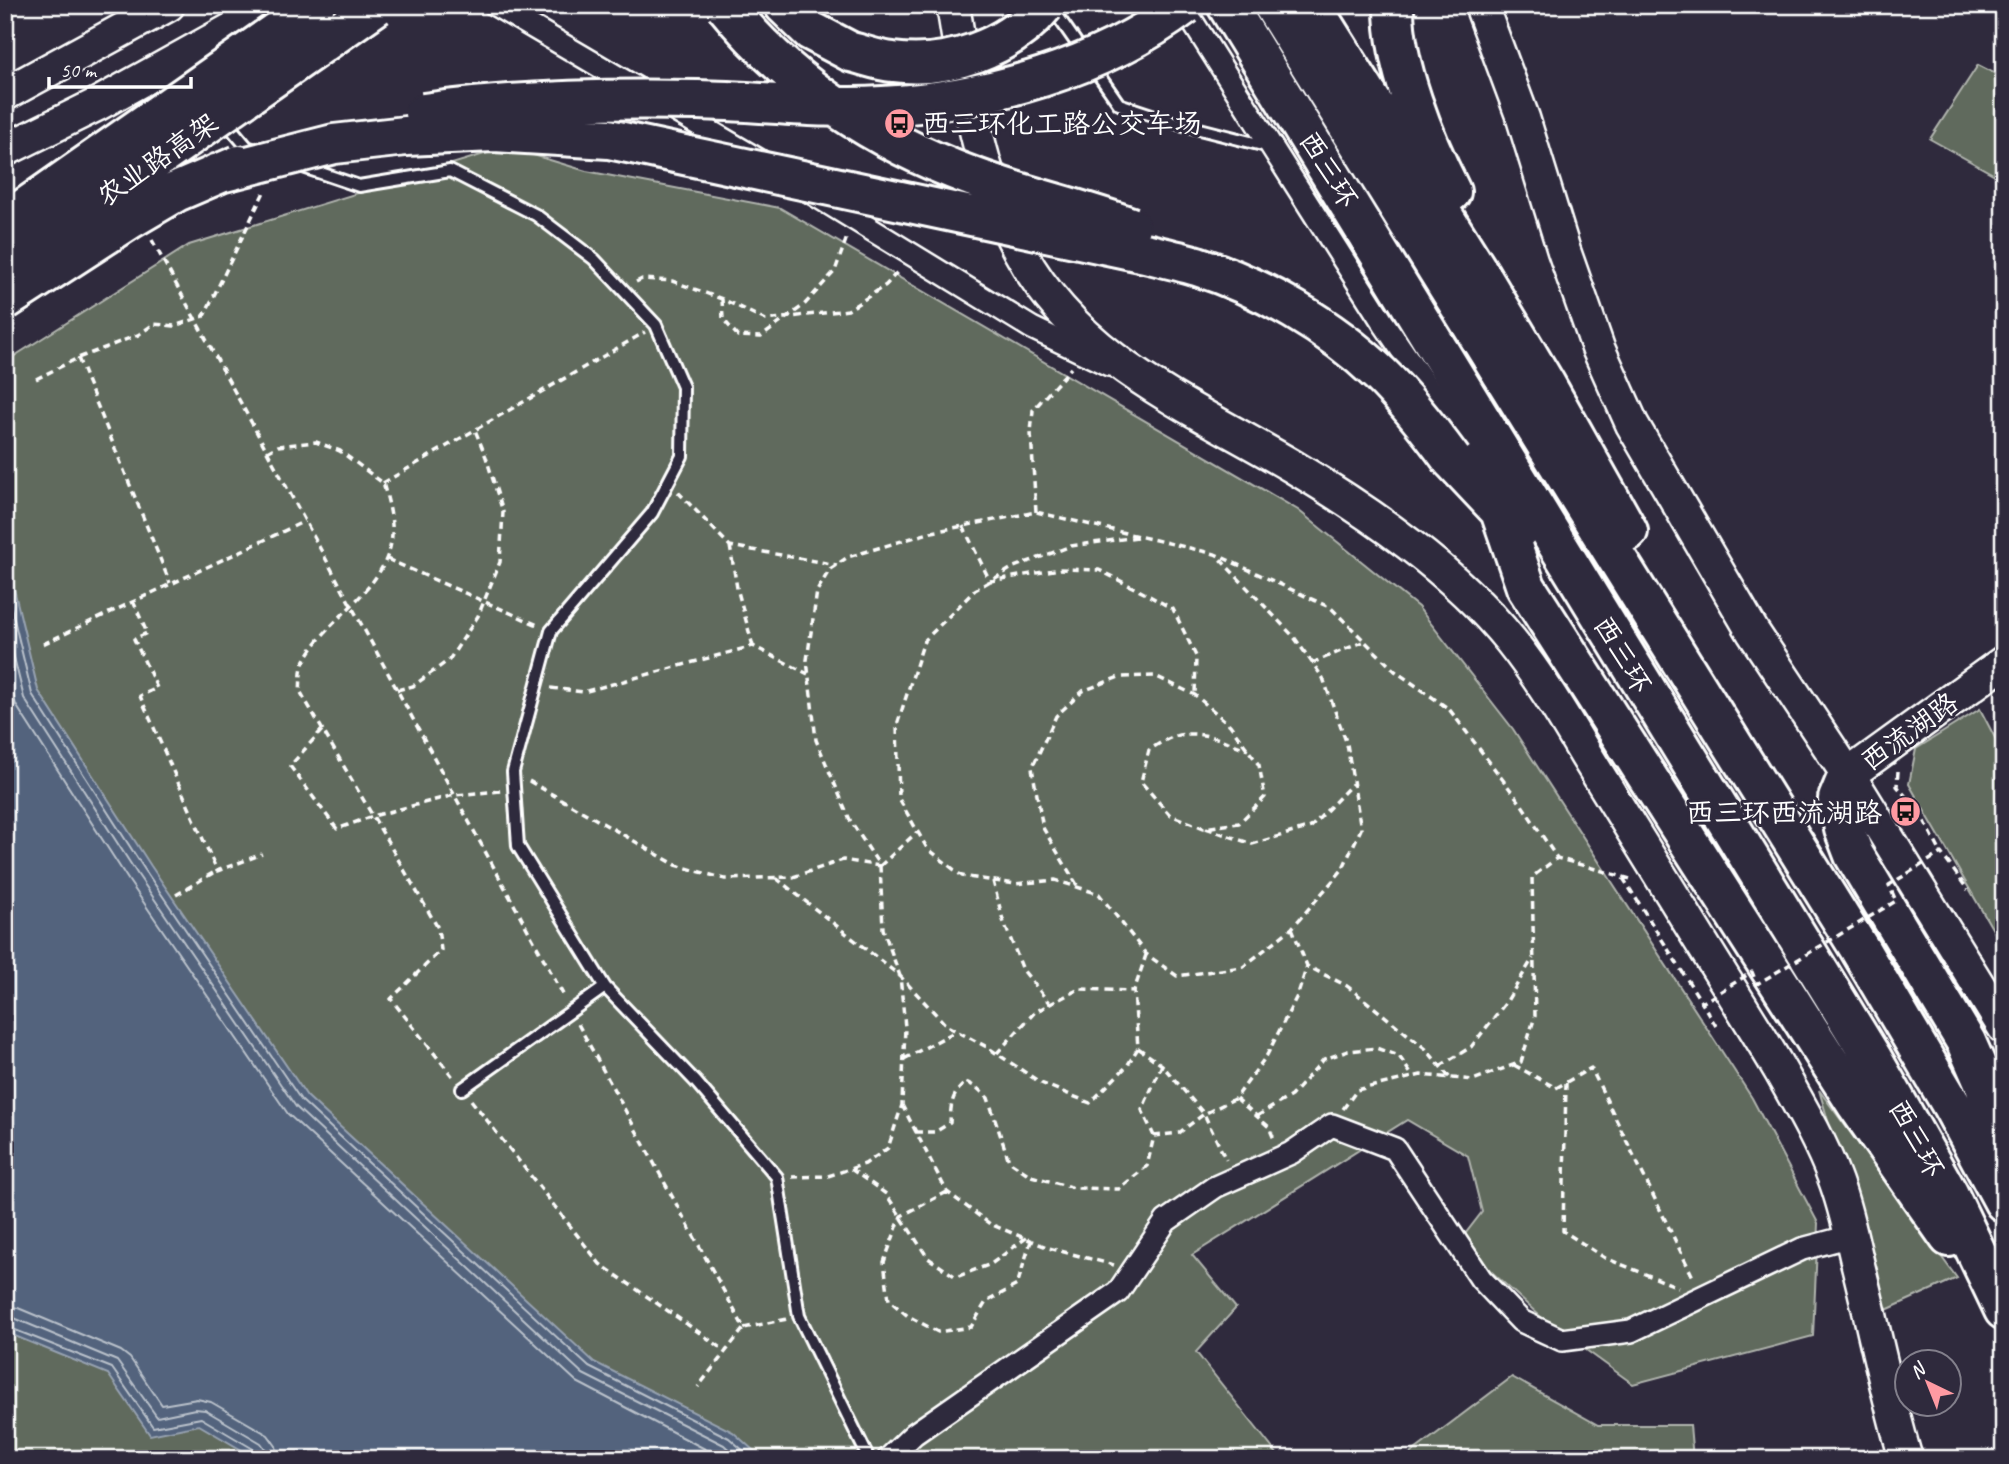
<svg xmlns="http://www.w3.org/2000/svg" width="2009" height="1464" font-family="Caveat,'LXGW WenKai TC',sans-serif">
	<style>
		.green { fill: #616a5d; stroke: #b0b4ae; stroke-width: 2 }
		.water { fill: #52647d; stroke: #97a2b1; stroke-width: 2 }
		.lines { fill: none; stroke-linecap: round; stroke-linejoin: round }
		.shore { stroke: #bac1cb; stroke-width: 2 }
		.lane-casing { stroke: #fff; stroke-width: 16 }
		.street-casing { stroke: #fff; stroke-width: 26 }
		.secondary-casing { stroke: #fff; stroke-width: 37 }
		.highway-casing { stroke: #fff; stroke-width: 44 }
		.path { stroke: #fff; stroke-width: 3.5; stroke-dasharray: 7 5; stroke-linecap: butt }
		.lane { stroke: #2f2a3d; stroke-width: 10 }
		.street { stroke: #2f2a3d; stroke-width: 21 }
		.secondary { stroke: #2f2a3d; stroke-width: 32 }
		.highway { stroke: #2f2a3d; stroke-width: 38 }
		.highway-bridge-casing { stroke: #fff; stroke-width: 44; stroke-linecap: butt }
		.path-bridge { stroke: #fff; stroke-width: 3.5; stroke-dasharray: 7 5; stroke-linecap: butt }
		.highway-bridge { stroke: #2f2a3d; stroke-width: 38 }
		.labels { text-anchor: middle; stroke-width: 6; stroke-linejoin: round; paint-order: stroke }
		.poi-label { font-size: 28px; fill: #fff; stroke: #2f2a3d; text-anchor: start }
		.street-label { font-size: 28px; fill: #fff; stroke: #2f2a3d }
	</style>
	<rect width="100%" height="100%" fill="#2f2a3d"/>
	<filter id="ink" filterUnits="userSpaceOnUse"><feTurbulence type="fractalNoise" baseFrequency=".0143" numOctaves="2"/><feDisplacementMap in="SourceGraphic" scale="14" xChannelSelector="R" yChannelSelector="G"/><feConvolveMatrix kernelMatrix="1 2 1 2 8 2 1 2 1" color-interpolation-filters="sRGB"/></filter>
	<g filter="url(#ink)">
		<path class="green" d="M1978 65 2004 78V180L1930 139Z
			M507 147 586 171 780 208 1298 510 1418 607 1513 729 1752 1098 1818 1223 1813 1336 1633 1384 1542 1318 1459 1242 1482 1212 1468 1156 1407 1120 1192 1255 1236 1308 1196 1352 1281 1459H5V362L189 245Z
			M1980 709 2004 755V949L1909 784 1916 749Z
			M1819 1090 1957 1278 1884 1311Z
			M1512 1377 1598 1425H1690L1693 1459H1403Z"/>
		<path class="water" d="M5 551 38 690 151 866 307 1096 594 1362 733 1432 763 1459H257L199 1425 150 1435 108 1374 5 1332Z"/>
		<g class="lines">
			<path class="shore" d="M5 582 32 694 145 870 301 1100 589 1367 729 1438 753 1459
				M5 621 24 698 138 875 296 1107 583 1374 724 1445 739 1459
				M5 667 16 705 129 881 288 1114 577 1382 724 1459
				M5 1306 18 1308 121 1351 130 1358 162 1405 197 1399 211 1402 268 1435 276 1446 278 1459
				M5 1317 14 1318 117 1361 157 1417 195 1409 205 1410 261 1443 266 1450 268 1459
				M5 1326 112 1368 153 1427 201 1418 255 1450 259 1459"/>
			<defs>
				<path id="lane" d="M1052 8 1119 104 1176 123 1270 147
					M225 121 247 147 259 151
					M300 166 359 186 450 171 536 215 594 259 656 325 683 387 682 456 652 513 551 631 513 772 518 846 605 987 696 1082 777 1177 799 1316 869 1459
					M462 1089 605 987"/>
				<path id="street" d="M495 5 759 160
					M1182 5 1384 324 1490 479
					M810 192 1032 328 1109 365
					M888 1459 914 1434 1118 1292 1166 1221 1215 1187 1291 1153 1332 1125 1395 1149 1481 1279 1521 1321 1562 1340 1631 1331 1802 1249 1851 1236"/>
				<path id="secondary" d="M953 5C966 87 979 176 1019 250 1078 361 1189 405 1292 466 1369 512 1454 570 1511 641 1539 676 1563 716 1586 755 1618 806 1649 858 1681 909 1714 964 1749 1017 1781 1072 1800 1106 1820 1140 1834 1177 1845 1205 1851 1236 1858 1265 1874 1329 1887 1395 1906 1459
					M1481 5 1523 118 1564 251 1598 348 1632 424 1753 632 1858 790 2004 1027
					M5 94 168 5
					M5 150 96 105 276 5
					M1848 775 2004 662"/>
				<path id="highway" d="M784 5 811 31 851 52
					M1227 5 1873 1060 1948 1193 2004 1310
					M1273 5 1859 948 1951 1104 2004 1202
					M1311 5 1481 276 1546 385 1628 531
					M1394 5C1393 63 1425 141 1451 192
					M1452 460 1518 530
					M1500 511 1526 587 1857 1105 1949 1237
					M1848 775 1838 799 1844 829 1854 855 1966 1042 1984 1083 2004 1144"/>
			</defs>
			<use href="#lane" class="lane-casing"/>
			<use href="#street" class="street-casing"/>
			<use href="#secondary" class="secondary-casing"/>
			<use href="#highway" class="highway-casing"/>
			<path class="path" d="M152 240 565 998
				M636 282 642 279 672 281 722 299 766 320 848 310 886 285 899 270
				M722 299 723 319 738 336 761 337 804 305 835 271 847 237
				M78 358 170 583
				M36 379 78 358 138 335 154 324 174 326 204 316 264 192
				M267 452 278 446 316 442 340 451 383 483C387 497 391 511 392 525 396 586 326 615 303 664 300 671 301 683 300 691L438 928 441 950 391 999 453 1077
				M383 483 645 332
				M678 492 730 546 837 565
				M1036 512 1031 433 1033 410 1071 368
				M963 526 990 581 1060 569 1099 570 1144 593 1173 609 1196 656 1195 695
				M1137 537 1071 546 1014 567 975 590 924 641 897 725 899 799 927 848 962 876 1015 884 1055 880 1099 894 1146 954 1177 976 1243 967 1292 928 1342 870 1361 829 1347 744 1323 678 1294 637 1217 556
				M730 546 737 588 753 646
				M387 559 540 626
				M133 601 147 633 134 639 157 688 140 696 217 871 262 854
				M43 644 305 521
				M1312 663 1365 641
				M551 688 583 692 753 646 808 674
				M397 690 413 686 449 660 478 616 500 562 503 512 486 457 475 430
				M322 730 290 766 337 829 373 816 454 795 501 791
				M1898 771 1897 786 1921 814 1941 853
				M529 781 676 865 725 879 793 877 843 860 880 866
				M1206 828 1252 844 1311 827 1353 783
				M880 866 917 832
				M776 878 900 976 947 1026 987 1047 1041 1083 1090 1103 1127 1066 1138 1048 1134 991 1146 955
				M1623 878 1702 1003
				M993 881 1003 920 1023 970 1050 1004
				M1077 885 1043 828 1032 768 1056 716 1083 691 1119 677 1155 676 1195 695 1230 725 1259 765 1265 797 1239 823 1204 828 1170 815 1141 782 1149 750C1157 745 1166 739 1175 736 1200 729 1226 741 1248 750
				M176 895 216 871
				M1292 928 1307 966 1347 986 1426 1049 1450 1078
				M578 1024 744 1328 698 1387
				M1138 1048 1162 1065 1204 1114 1226 1160
				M997 1053 1035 1012 1079 989 1134 991
				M904 1059 956 1031
				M1514 1065 1556 1088 1591 1068 1694 1279
				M1440 1066 1471 1047 1507 1001 1533 958
				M1566 1083 1563 1231 1605 1258 1678 1287
				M1236 1098 1269 1127 1274 1139
				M471 1100 600 1264 726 1351
				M902 1105 947 1192 990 1224 1049 1248 1114 1265
				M1343 1109 1357 1090 1421 1075 1473 1080 1521 1062 1535 1016 1532 877 1557 858
				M1257 1116 1291 1096 1324 1059 1348 1051 1376 1048 1399 1056 1413 1077
				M915 1132H935L950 1123C951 1104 951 1095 966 1082L976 1087 988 1098 1009 1161 1031 1176 1074 1188 1119 1189 1147 1166 1154 1136 1142 1110 1162 1065
				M1154 1136 1179 1133 1204 1114 1236 1098 1267 1055 1298 994 1307 966
				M851 1169 886 1194 928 1258 956 1277 991 1264 1026 1238
				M792 1177 828 1176 865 1164 888 1148 902 1105 905 1027 900 976 883 929 880 866 850 820 816 740 807 660 817 591 830 569 848 557 932 532 1036 512 1215 554 1331 608 1395 671 1449 709 1522 805 1557 858 1634 880
				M947 1192 901 1216 884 1262 889 1300 908 1316 938 1332 971 1327 986 1302 1017 1285 1031 1241
				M744 1328 787 1319"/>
			<use href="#lane" class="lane"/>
			<use href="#street" class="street"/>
			<use href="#secondary" class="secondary"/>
			<use href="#highway" class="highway"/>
			<defs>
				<path id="highway-bridge" d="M725 5C789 85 878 142 973 177 1024 196 1079 208 1131 227
					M851 52C864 55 879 61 893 62 947 69 1009 49 1044 5
					M424 113C515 100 606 98 698 100 760 101 821 110 883 106 988 100 1100 69 1185 5
					M216 174 334 144 406 136 494 132 609 139 1145 253C1162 257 1180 261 1197 266 1262 287 1330 326 1380 374 1407 400 1430 430 1452 460
					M5 222 315 5
					M5 265 377 5
					M5 300 130 219 176 192 239 165"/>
			</defs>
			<use href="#highway-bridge" class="highway-bridge-casing"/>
			<path class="path-bridge" d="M1716 1026 1702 1003 1752 972 1757 984 1896 901 1889 885 1941 853 1968 890"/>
			<use href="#highway-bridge" class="highway-bridge"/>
		</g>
	</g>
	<defs>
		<symbol id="bus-disc" viewBox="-11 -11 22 22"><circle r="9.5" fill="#ff9aa2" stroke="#2f2a3d"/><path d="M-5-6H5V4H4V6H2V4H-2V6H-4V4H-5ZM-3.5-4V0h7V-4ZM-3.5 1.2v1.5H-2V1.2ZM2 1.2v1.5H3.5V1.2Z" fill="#111"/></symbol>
	</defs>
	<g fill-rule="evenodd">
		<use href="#bus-disc" x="882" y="106" width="35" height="35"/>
		<use href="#bus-disc" x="1888" y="794" width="35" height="35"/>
	</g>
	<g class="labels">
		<g class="poi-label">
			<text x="922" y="133">西三环化工路公交车场</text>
			<text x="1882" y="822" text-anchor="end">西三环西流湖路</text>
		</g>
		<g class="street-label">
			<text transform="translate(157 159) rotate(-35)" y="10">农业路高架</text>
			<text transform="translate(1329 169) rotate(58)" y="10">西三环</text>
			<text transform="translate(1623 654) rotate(59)" y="10">西三环</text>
			<text transform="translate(1909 731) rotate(-36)" y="10">西流湖路</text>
			<text transform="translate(1917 1138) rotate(61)" y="10">西三环</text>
		</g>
	</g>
	<rect width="2009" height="1464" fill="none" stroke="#2f2a3d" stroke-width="28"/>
	<rect x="14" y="14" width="1981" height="1436" fill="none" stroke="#fff" stroke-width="2.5" filter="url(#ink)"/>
	<g transform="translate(1928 1383) rotate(317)"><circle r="33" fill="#2f2a3d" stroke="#827f8b" stroke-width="2"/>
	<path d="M0-5L12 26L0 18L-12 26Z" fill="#ff9aa2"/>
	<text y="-10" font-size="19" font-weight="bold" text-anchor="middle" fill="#ffffff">N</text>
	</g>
	<path d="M49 77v10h142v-10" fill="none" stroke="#ffffff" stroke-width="3.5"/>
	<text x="60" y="77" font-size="21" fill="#ffffff" stroke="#2f2a3d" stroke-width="5" paint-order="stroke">50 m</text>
</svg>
